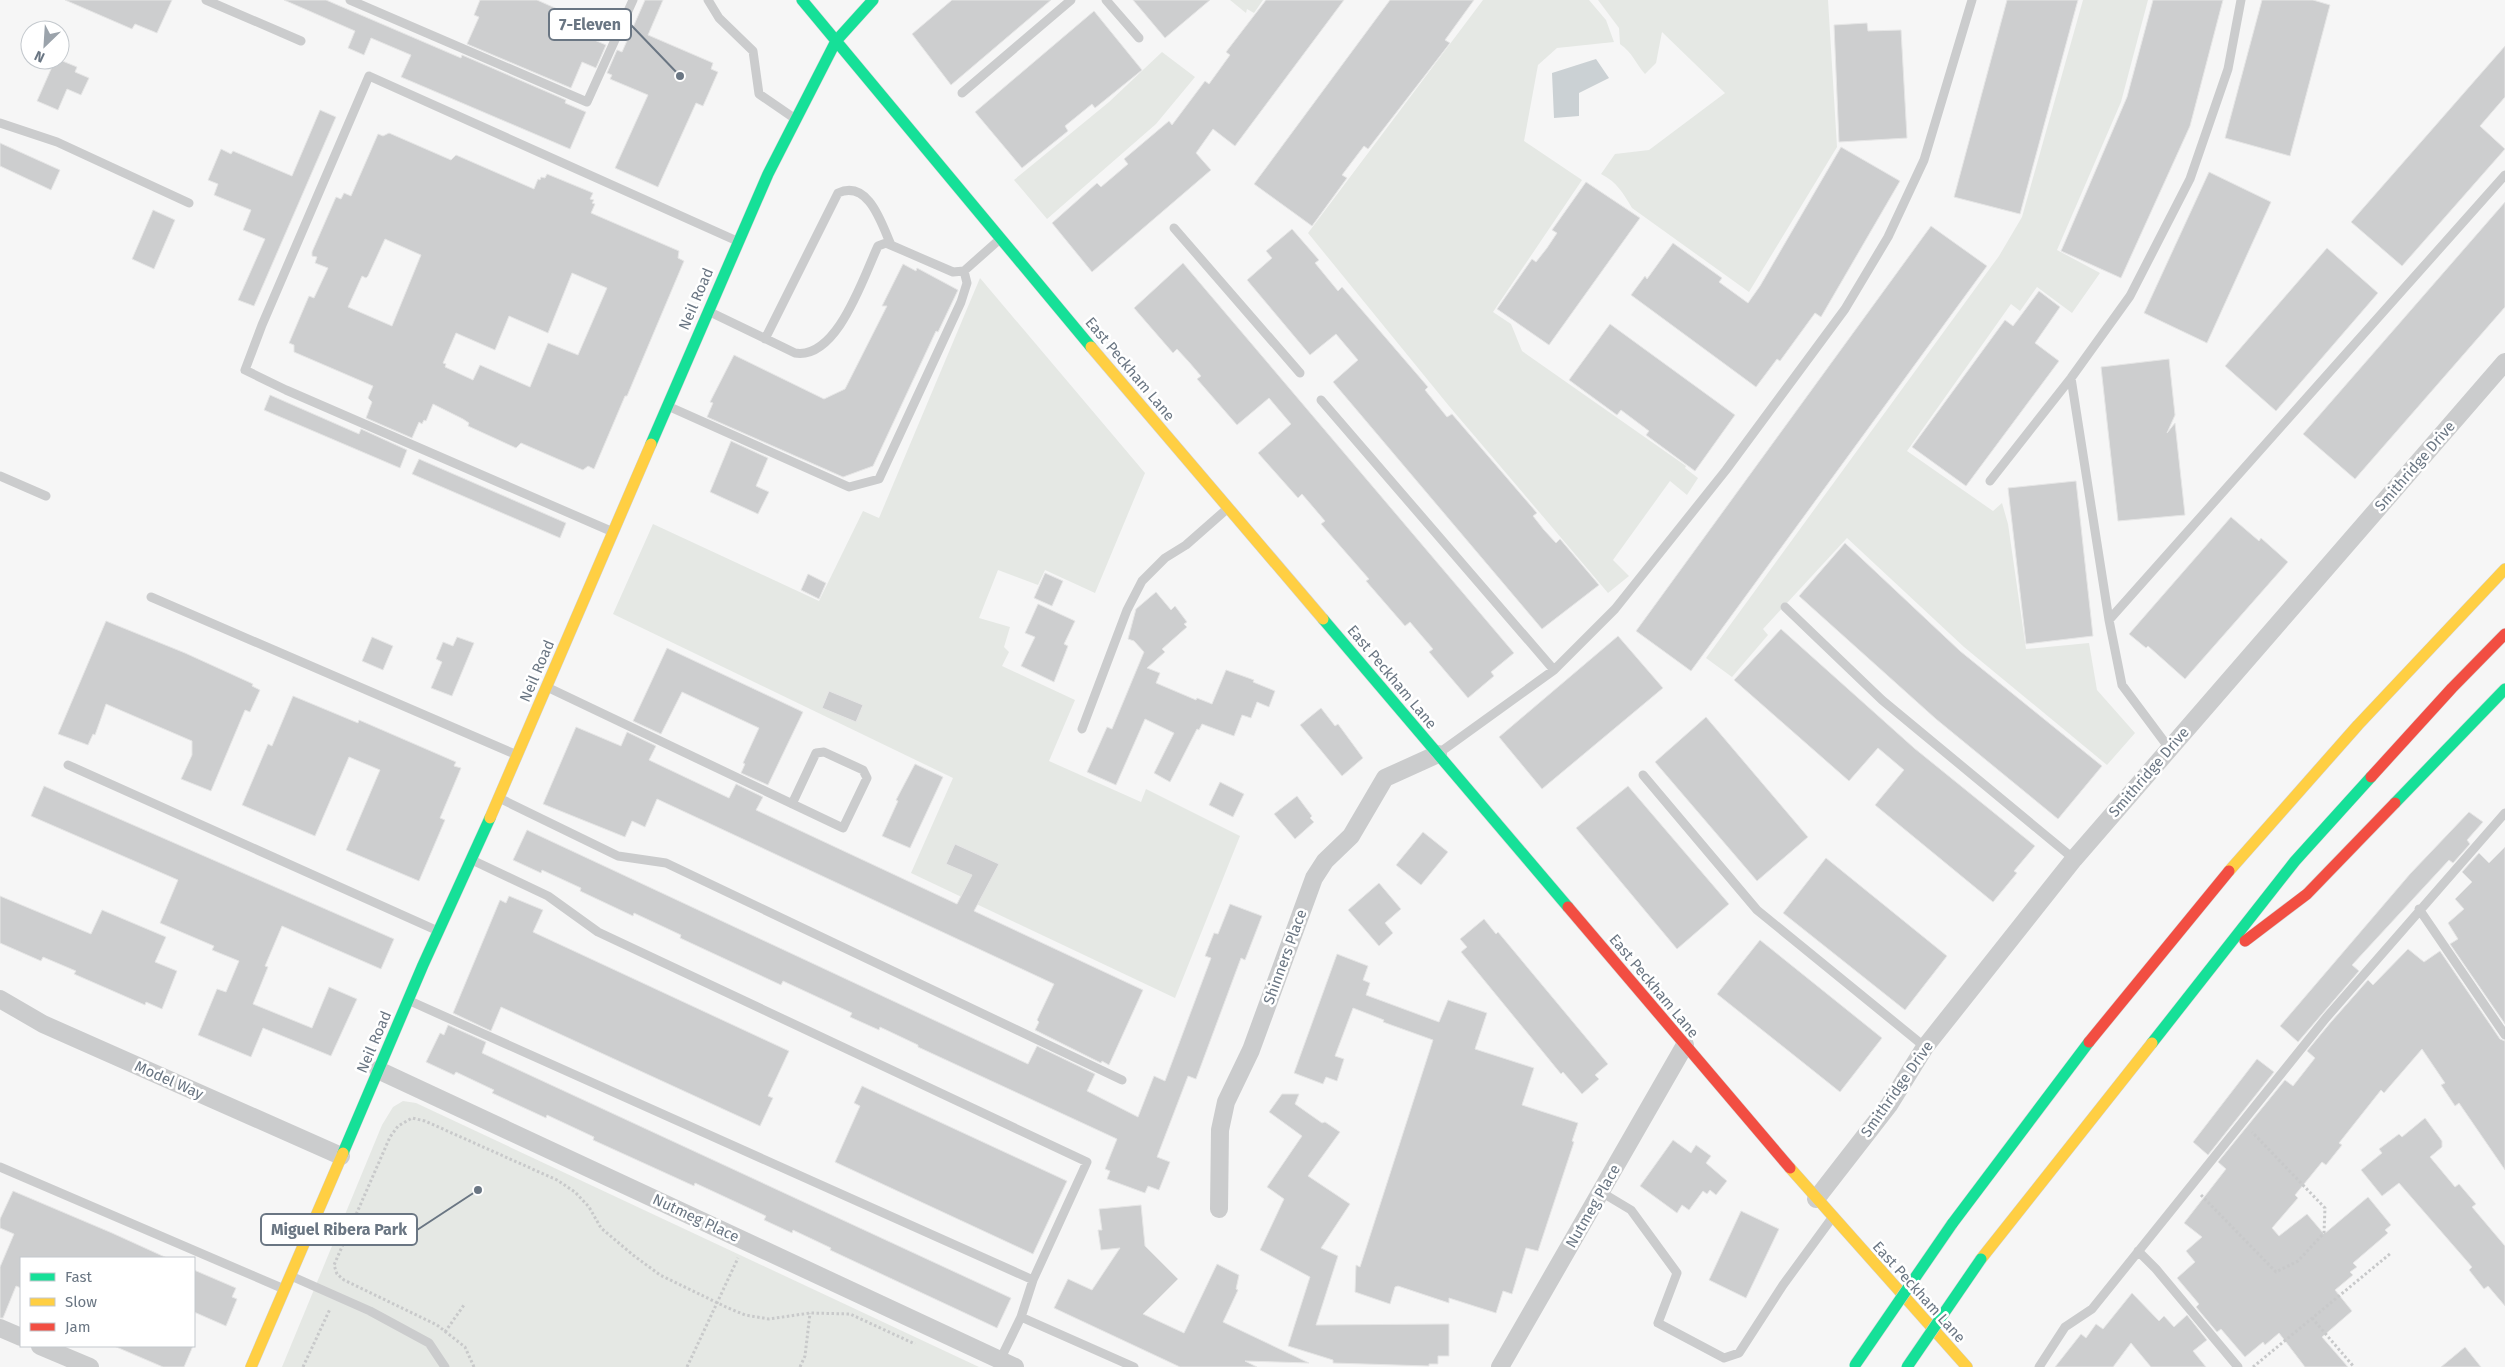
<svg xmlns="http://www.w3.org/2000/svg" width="2505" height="1367" font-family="'Fira Sans',sans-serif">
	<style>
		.green { fill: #e5e8e4 }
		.water { fill: #cbd1d4 }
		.building { fill: #cdcecf; stroke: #e6e6e6; fill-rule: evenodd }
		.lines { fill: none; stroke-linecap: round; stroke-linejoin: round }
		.fast-casing { stroke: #d2d3d4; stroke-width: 12 }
		.slow-casing { stroke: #d2d3d4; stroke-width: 12 }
		.jam-casing { stroke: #d2d3d4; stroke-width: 12 }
		.path { stroke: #c8c9ca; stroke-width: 3; stroke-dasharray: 2.5 2.5; stroke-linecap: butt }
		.lane { stroke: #cbcccd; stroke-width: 9 }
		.street { stroke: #cbcccd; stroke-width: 18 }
		.fast { stroke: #16e098; stroke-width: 11 }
		.slow { stroke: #ffcf43; stroke-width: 11 }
		.jam { stroke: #f24e42; stroke-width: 11 }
		.fast-bridge-casing { stroke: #d3d3d4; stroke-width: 12; stroke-linecap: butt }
		.fast-bridge { stroke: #16e098; stroke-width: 11 }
		.labels { text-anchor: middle; stroke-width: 5; stroke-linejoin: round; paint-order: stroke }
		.street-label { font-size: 15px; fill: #6a7683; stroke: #fff }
		.leader { fill: none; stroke: #6a7683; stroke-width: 2 }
		.callout-dot { fill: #6a7683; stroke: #fff; stroke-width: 2 }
		.callout { fill: #fff; stroke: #6a7683; stroke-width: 2 }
		.callout-label { font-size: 16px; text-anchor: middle; font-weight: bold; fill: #6a7683 }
	</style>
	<rect width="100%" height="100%" fill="#f6f6f6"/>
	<path class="green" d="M1230 0H1263L1254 13 1247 9 1246 13Z
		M1483 0H1589L1606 20 1614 42 1557 48 1538 65 1524 141 1582 180 1493 312 1511 324 1522 351 1686 466 1685 468 1698 478 1687 495 1670 481 1613 560 1629 576 1608 593 1449 406 1308 233Z
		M1598 0H1828L1837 147 1749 292 1632 208C1623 193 1617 182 1601 174L1615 154 1649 150 1725 93 1662 32 1656 63 1645 74C1636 64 1632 52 1620 44L1619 28Z
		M2083 0H2148L2121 102 2057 250 2100 273 2072 313 2037 287 2020 311 2011 304 1907 451 1993 511 2002 503 2008 524 2026 649 2089 643 2097 690 2135 733 2107 765 1964 647 1847 538 1763 629 1768 635 1732 677 1706 658 1999 256 2022 217Z
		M1162 52 1195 77 1156 124 1047 219 1014 180 1109 102Z
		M980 278 1145 473 1095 593 1045 570 1038 585 998 570 979 618 1010 627 1004 647 1009 652 1002 666 1075 700 1049 761 1141 802 1146 789 1240 836 1175 998 911 873 953 778 613 614 653 524 819 601 863 511 879 518Z
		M403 1101 416 1103 979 1367H282L382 1125 393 1107Z"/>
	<path class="water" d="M1596 59 1609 78 1579 93V116L1554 118 1552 73Z"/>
	<path class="building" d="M65 0H172L157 33 135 24 132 29Z
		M284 0H326L461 58 462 55 566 100 565 103 586 112 570 149 401 77 411 55 371 38 364 55 348 48 355 31Z
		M480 0H537L598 27 592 39 606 45 596 68 582 62 571 88 467 44 479 17 474 15Z
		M645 0H663L648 35 713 63 711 69 718 72 703 106 696 103 658 187 615 168 648 95 610 79 612 75 607 73 617 50 622 52Z
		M952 0H1051L951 85 912 34Z
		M1133 0H1210L1165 38Z
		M1266 0H1344L1235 146 1213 129 1196 153 1211 170 1092 272 1052 223 1097 183 1101 187 1128 164 1124 159 1169 121 1172 125 1205 81 1209 84 1230 55 1226 52Z
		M1390 0H1474L1445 40 1450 43 1368 149 1364 146 1342 175 1347 178 1312 226 1254 184Z
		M2007 0H2078L2020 214 1954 197Z
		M2153 0H2223L2190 126 2121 278 2061 251 2127 97Z
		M2262 0H2313L2330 5 2290 156 2225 138Z
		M1094 11 1142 70 1095 108 1092 104 1065 126 1068 131 1022 168 975 112Z
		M1867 23 1868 31 1901 30 1907 138 1839 142 1834 25Z
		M2505 46V97L2480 126 2505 149 2402 266 2351 222Z
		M55 60H60L77 67 75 72 89 78 81 95 67 89 58 110 37 101Z
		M320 110 336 117 254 306 238 300 265 239 243 230 251 210 214 195 218 184 208 180 221 149 231 154 233 151 292 176Z
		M389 133 451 160 456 155 534 189 538 179 540 180 541 177 545 178 547 174 593 193 590 199 594 200 592 203 595 204 591 213 679 251 678 258 684 261 627 396H625L594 469 588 466 583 470 521 443 516 448 468 426 469 423 463 419 433 404 426 421 424 420 422 424 419 422 412 438 366 418 372 402 368 398 373 386 294 352V345L289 343 309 296 314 298 328 268 315 263 317 257 312 256V252L336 197 341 199 344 193 351 196 378 134 383 136ZM385 239 421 255 392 326 348 307 362 276 366 278 368 276ZM572 273 607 288 578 355 548 343 530 387 480 365 473 380 445 367 446 364 443 363 456 333 495 350 509 316 548 333Z
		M0 143 60 170 51 190 0 166Z
		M1841 147 1900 181 1821 317 1815 313 1780 361 1777 359 1756 387 1631 295 1645 276 1647 279 1673 243 1722 278 1719 282 1748 303 1760 286Z
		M2209 172 2271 202 2207 343 2144 313Z
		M1586 182 1640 218 1549 345 1497 309 1532 259 1536 262 1547 248 1557 233 1552 230Z
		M2505 202V307L2355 479 2303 434Z
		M153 210 175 220 154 269 132 259Z
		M1931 226 1987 266 1691 671 1636 631Z
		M1292 229 1319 260 1315 263 1338 291 1342 287 1428 387 1425 390 1447 417 1452 414 1537 513 1533 516 1544 530 1556 543 1560 539 1599 585 1542 629 1333 382 1358 360 1336 334 1310 355 1247 280 1272 258 1266 251Z
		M2327 248 2378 293 2276 411 2225 366Z
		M1183 263 1514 653 1491 672 1494 676 1468 698 1429 652 1433 649 1421 635 1410 622 1405 626 1366 581 1369 579 1321 524 1325 521 1302 494 1298 498 1258 453 1291 424 1269 398 1237 425 1197 379 1201 376 1189 362 1177 349 1173 353 1134 308Z
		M903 264 916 271 917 268 958 290 938 332 936 331 873 466 843 477 707 417 713 403 710 402 734 355 824 399 845 389 887 306H882Z
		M2039 291 2060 307 2035 343 2059 361 1966 486 1912 447 2005 320 2013 326Z
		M1610 324 1735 415 1695 471 1646 435 1649 431 1621 410 1617 415 1569 380Z
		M2169 359 2175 415 2167 433 2175 423 2185 515 2118 521 2101 367Z
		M270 395 359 434 361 429 407 450 400 468 264 410Z
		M731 441 768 458 756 486 769 492 758 514 710 492Z
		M419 459 566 523 560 538 412 474Z
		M2076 481 2093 636 2026 644 2008 488Z
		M2231 517 2259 541 2261 538 2288 562 2185 679 2148 646 2146 648 2129 634Z
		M1845 543 1960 651 2102 766 2058 819 1936 719 1799 596Z
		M1045 573 1063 581 1052 606 1034 598Z
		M808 574 826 583 819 599 801 590Z
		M1156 592 1171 610 1175 606 1187 622 1184 624 1187 627 1162 649 1165 652 1147 668 1160 673 1156 683 1196 700 1197 698 1212 704 1226 670 1254 680 1253 682 1275 691 1269 707 1257 702 1251 718 1242 715 1234 736 1202 724 1199 730 1197 729 1170 782 1154 773 1174 733 1145 719 1116 785 1087 772 1107 727 1112 729 1144 652 1134 641 1128 639 1136 609Z
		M1038 604 1075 621 1064 644 1068 646 1054 682 1021 666 1035 637 1025 633Z
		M106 621 185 653 253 684 252 686 260 690 250 712 245 710 211 791 181 779 192 755V741L106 704 95 735 93 734 88 745 58 734Z
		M1781 629 1914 748 2035 846 2014 871 2017 873 1993 902 1875 805 1904 770 1878 748 1849 781 1734 680Z
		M1618 636 1663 688 1542 789 1499 737Z
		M372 637 393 646 383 670 362 661Z
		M457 637 474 643 452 696 431 688 442 662 436 659 443 642 453 646Z
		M667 648 803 712 768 785 741 773 745 764 743 763 759 728 682 692 661 734 633 721Z
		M829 691 863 705 856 722 822 708Z
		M293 696 358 723 359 720 456 762 454 766 461 768 440 818 445 820 419 881 346 850 380 770 349 757 315 836 242 805 268 744 272 746Z
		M1321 708 1335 726 1338 724 1363 758 1342 776 1300 725Z
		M1706 717 1808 837 1757 881 1655 762Z
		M576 727 621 746 627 732 656 746 649 760 729 798 736 784 763 797 756 810 957 904 972 875 946 864 955 844 999 864 974 911 1143 990 1109 1065 1102 1061 1101 1063 1035 1030 1039 1022 1037 1020 1054 984 657 799 645 827 632 821 625 837 543 804Z
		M915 764 943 777 910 848 882 836 898 801 896 800Z
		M1220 782 1244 794 1233 817 1209 805Z
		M44 786 394 939 381 969 282 926 265 966 268 967 253 1004 312 1028 329 987 357 999 331 1056 263 1028 251 1057 198 1035 217 989 226 992 239 961 212 950 214 946 160 923 178 880 31 816Z
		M1628 786 1729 904 1677 949 1576 828Z
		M1297 796 1312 816 1310 818 1314 822 1295 839 1274 814Z
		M2469 812 2483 822 2467 840 2470 844 2453 863 2449 860 2352 965 2359 971 2298 1042 2280 1026 2410 874Z
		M527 830 1028 1064 1037 1046 1095 1074 1087 1091 1138 1117 1154 1076 1165 1081 1211 958 1205 956 1214 933 1218 934 1230 904 1262 916 1245 960 1241 958 1196 1079 1188 1076 1157 1157 1170 1162 1159 1190 1148 1186 1145 1193 1107 1179 1110 1171 1105 1169 1117 1139 918 1047V1045L880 1027 879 1030 850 1017 852 1013 783 981 781 985 680 938 681 935 634 913 633 916 580 891 581 888 542 870 541 873 513 860Z
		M1423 832 1448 852 1421 885 1396 865Z
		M2505 847V1024L2450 944 2458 939 2448 923 2464 909 2455 899 2472 882 2462 872 2479 853 2489 863Z
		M1826 858 1947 956 1905 1010 1783 913Z
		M1379 883 1401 909 1385 923 1393 933 1379 946 1348 910Z
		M0 896 91 934 102 910 166 937 155 962 177 971 162 1009 146 1002 145 1005 74 974 76 971 43 957 41 961 0 943Z
		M509 896 543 910 533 932 789 1051 768 1096 773 1098 760 1126 501 1007 491 1031 453 1013 500 900 506 903Z
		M1484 919 1496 934 1498 932 1608 1064 1595 1075 1599 1079 1582 1094 1563 1072 1561 1074 1461 952 1467 947 1460 939Z
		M1760 940 1882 1038 1840 1092 1717 994Z
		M2408 949 2424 962 2440 951 2500 1039 2505 1041V1170L2459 1103 2455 1106 2441 1085 2445 1083 2422 1049 2384 1093 2381 1090 2339 1143 2342 1145 2326 1165 2322 1162 2295 1195 2298 1198 2272 1228 2279 1236 2307 1214 2324 1234 2368 1197 2391 1225 2385 1230 2388 1233 2353 1263 2357 1267 2350 1272 2353 1275 2335 1290 2352 1311 2322 1337 2348 1367H2305L2279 1333 2265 1345 2263 1342 2245 1357 2221 1329 2217 1332 2196 1307 2199 1304 2177 1278 2195 1262 2186 1251 2202 1237 2184 1223 2226 1169 2218 1162 2285 1080 2293 1086 2315 1058 2307 1051 2331 1022 2368 980 2373 985Z
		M1337 954 1368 966 1363 980 1370 983 1366 995 1439 1022 1448 1000 1487 1013 1475 1049 1534 1068 1522 1105 1578 1123 1572 1141 1574 1142 1538 1251 1526 1248 1512 1294 1503 1291 1496 1313 1449 1298V1303L1398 1286 1395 1287 1390 1304 1355 1292 1356 1265 1360 1267 1433 1040 1383 1022 1384 1020 1353 1008 1335 1056 1344 1059 1337 1081 1326 1077 1323 1084 1294 1073Z
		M448 1025 486 1042 482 1053 1011 1298 997 1328 830 1250 831 1248 793 1230 792 1233 764 1220 766 1216 695 1183 694 1186 593 1140 594 1137 547 1115 546 1118 492 1093 494 1090 456 1072 454 1075 426 1062 440 1033 444 1035Z
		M2257 1059 2274 1072 2208 1155 2193 1142Z
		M862 1086 1067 1181 1033 1254 835 1162 860 1106 854 1103Z
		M1282 1094H1299L1295 1104 1322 1123 1325 1122 1340 1132 1308 1176 1350 1204 1321 1248 1338 1256 1316 1325 1449 1324V1356H1438V1364H1429V1366L1333 1363V1360L1288 1346 1310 1277 1260 1250 1284 1199 1267 1187 1302 1136 1269 1112Z
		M2425 1118 2442 1141V1147L2430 1157 2455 1187 2459 1184 2476 1204 2472 1207 2505 1246V1306L2488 1286 2484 1289 2469 1270 2472 1267 2399 1183 2382 1196 2361 1170 2382 1153 2379 1149 2399 1134 2402 1137Z
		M1673 1140 1691 1153 1696 1145 1711 1156 1706 1163 1727 1181 1716 1195 1710 1190 1707 1194 1703 1191 1689 1210 1682 1205 1677 1213 1640 1186Z
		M13 1191 112 1233 167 1258H21V1288L16 1286 3 1318H0V1267L14 1234 0 1228V1219Z
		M1141 1205 1145 1246 1178 1279 1143 1314 1184 1333 1217 1264 1239 1275 1236 1289 1238 1290 1223 1322 1309 1363 1245 1361 1257 1367H1180L1054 1308 1068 1279 1092 1290 1120 1248 1101 1250 1098 1230H1102L1099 1209Z
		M1741 1211 1779 1229 1746 1298 1709 1280Z
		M194 1270 236 1288 232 1297 237 1299 226 1326 194 1312Z
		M2132 1293 2159 1321 2164 1316 2174 1327 2187 1315 2207 1340 2193 1351 2206 1367H2151L2131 1343 2113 1367H2055L2081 1334 2086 1338 2096 1324 2103 1329Z
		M114 1346H193L184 1367H163Z
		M2465 1347 2481 1367H2441Z"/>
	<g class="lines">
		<defs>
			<path id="fast" d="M802 0 1091 347
				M651 444 768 174 836 41 873 0
				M1323 619 1568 907
				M2395 803 2505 689
				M2152 1043 2295 861 2371 777
				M343 1153 423 965 490 818
				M1952 1224 2089 1042"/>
			<path id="slow" d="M1091 347 1323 619
				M490 818 651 444
				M2229 871 2358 725 2505 569
				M1790 1168 1967 1367
				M1981 1259 2152 1043
				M251 1367 343 1153"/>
			<path id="jam" d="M2371 777 2452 688 2505 634
				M1568 907 1790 1168
				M2245 941 2307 894 2395 803
				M2089 1042 2229 871"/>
		</defs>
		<use href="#fast" class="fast-casing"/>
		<use href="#slow" class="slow-casing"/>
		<use href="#jam" class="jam-casing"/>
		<path class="path" d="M2201 1195 2276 1272 2298 1261 2324 1233 2325 1208 2252 1132
			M2312 1318 2354 1367
			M445 1332 464 1305
			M303 1367 330 1309
			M474 1367 465 1347 437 1325 344 1280 337 1274 334 1265 390 1137 398 1126 412 1118 425 1121 557 1180 575 1192 589 1207 601 1228 633 1255 660 1275 726 1307 745 1315 769 1319 810 1313 850 1314 915 1344
			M687 1367 738 1258
			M800 1367 805 1356 810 1313
			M2253 1367 2391 1253"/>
		<path class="lane" d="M206 0 301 41
			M350 0 587 102 633 0
			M708 0 719 18 753 51 759 94 794 118
			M1106 0 1139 38
			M962 93 1071 0
			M0 123 57 142 189 203
			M1174 228 1300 373
			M710 312 795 353C837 360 863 278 878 246L886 243 953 272 964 271 1000 239
			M765 339 838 193C869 179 882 225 891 245
			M2071 378 2109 620 2122 685 2169 748
			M1321 400 1554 670
			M670 407 849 487 879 479 961 302 967 283 964 271
			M0 476 46 496
			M1990 481 2071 378 2130 296 2190 179 2228 69 2241 0
			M613 532 286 390 245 370 262 325 369 76 737 241
			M151 597 517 755
			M1785 607 1882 700 2074 859
			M2109 620 2505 175
			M549 688 843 828 867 778 863 770 824 752 816 753 792 804
			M1082 729 1127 610 1142 581 1165 558 1186 545 1228 508
			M1439 753 1554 670 1615 609 1726 470 1845 309 1888 237 1924 160 1972 0
			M68 765 438 931
			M1643 775 1757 910 1925 1047
			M499 798 618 856 666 863 1122 1080
			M472 860 548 896 598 932 1087 1162 1033 1280 1021 1317 1000 1360
			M2419 909 2505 1035
			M410 1001 1033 1280
			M0 1167 284 1289
			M1601 1192 1631 1210 1677 1273 1658 1323 1724 1358 1739 1353 1783 1285 1832 1218
			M2138 1251 2156 1269 2238 1367
			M291 1276 370 1311 429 1343 445 1367
			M1021 1317 1134 1367
			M2039 1367 2065 1327 2092 1309 2326 1018 2505 813"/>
		<path class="street" d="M0 999 43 1024 341 1156
			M378 1070 1015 1367
			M1816 1199 1889 1105 1925 1047 2074 859 2505 362
			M1219 1209 1220 1130 1226 1102 1251 1050 1314 878 1325 861 1351 836 1385 778 1438 754
			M0 1328 21 1337
			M40 1346 90 1367
			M1500 1367 1685 1045"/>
		<use href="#fast" class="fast"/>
		<use href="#slow" class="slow"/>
		<use href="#jam" class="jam"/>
		<defs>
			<path id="fast-bridge" d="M1855 1365 1952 1224
				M1907 1367 1981 1259"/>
		</defs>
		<use href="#fast-bridge" class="fast-bridge-casing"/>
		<use href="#fast-bridge" class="fast-bridge"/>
	</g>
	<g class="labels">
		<g class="street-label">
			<text transform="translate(696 299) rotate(-67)" y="5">Neil Road</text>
			<text transform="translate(1130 369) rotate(50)" y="5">East Peckham Lane</text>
			<text transform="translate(2415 466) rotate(-49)" y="5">Smithridge Drive</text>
			<text transform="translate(537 671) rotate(-67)" y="5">Neil Road</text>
			<text transform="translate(1392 677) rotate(50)" y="5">East Peckham Lane</text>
			<text transform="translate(2149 772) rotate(-49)" y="5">Smithridge Drive</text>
			<text transform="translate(1285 957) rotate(-70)" y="5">Shinners Place</text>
			<text transform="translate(1654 986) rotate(50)" y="5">East Peckham Lane</text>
			<text transform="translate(374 1042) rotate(-67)" y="5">Neil Road</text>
			<text transform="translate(169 1080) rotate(24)" y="5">Model Way</text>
			<text transform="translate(1897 1089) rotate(-55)" y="5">Smithridge Drive</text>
			<text transform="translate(1593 1206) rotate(-60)" y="5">Nutmeg Place</text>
			<text transform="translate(696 1218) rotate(25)" y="5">Nutmeg Place</text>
			<text transform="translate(1919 1292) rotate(48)" y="5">East Peckham Lane</text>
		</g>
	</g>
	<path class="leader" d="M680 76L631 25M478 1190L417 1230"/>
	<g class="callout-dot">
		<circle cx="680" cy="76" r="5"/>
		<circle cx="478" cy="1190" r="5"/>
	</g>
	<g class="callout">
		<rect x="549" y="9" width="82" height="31" rx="5"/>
		<rect x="261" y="1214" width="156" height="31" rx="5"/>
	</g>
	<g class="callout-label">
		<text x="590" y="30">7-Eleven</text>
		<text x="339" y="1235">Miguel Ribera Park</text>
	</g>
	<rect x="20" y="1257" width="175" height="90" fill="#ffffff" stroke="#c3c8cd"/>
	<rect x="30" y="1273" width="25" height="8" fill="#16e098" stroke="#c3c8cd"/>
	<text x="65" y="1282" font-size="15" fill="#6a7683">Fast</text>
	<rect x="30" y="1298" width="25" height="8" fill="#ffcf43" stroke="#c3c8cd"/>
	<text x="65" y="1307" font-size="15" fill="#6a7683">Slow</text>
	<rect x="30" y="1323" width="25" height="8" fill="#f24e42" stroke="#c3c8cd"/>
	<text x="65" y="1332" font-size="15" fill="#6a7683">Jam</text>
	<g transform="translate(45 45) rotate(205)"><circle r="24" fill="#ffffff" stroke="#c3c8cd"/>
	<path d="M0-4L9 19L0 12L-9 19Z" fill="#9ba3ab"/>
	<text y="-8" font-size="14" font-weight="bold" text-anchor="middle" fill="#6a7683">N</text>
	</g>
</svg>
